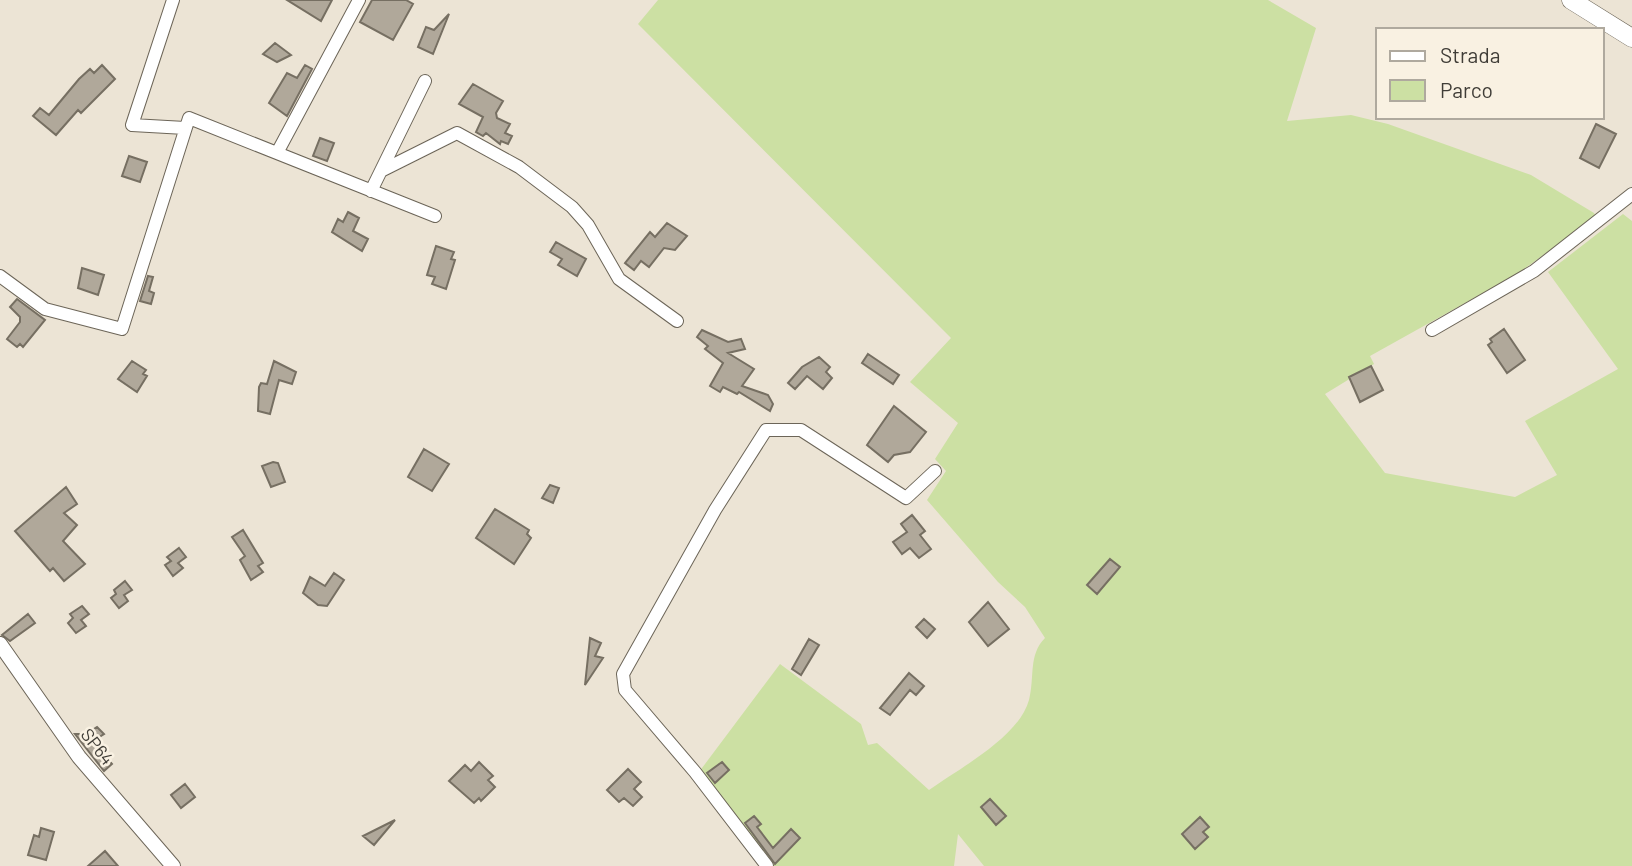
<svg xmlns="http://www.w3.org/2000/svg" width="1632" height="866" font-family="Barlow,sans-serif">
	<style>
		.green { fill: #cce0a3 }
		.building { fill: #b0a89a; stroke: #766f62; stroke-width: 2 }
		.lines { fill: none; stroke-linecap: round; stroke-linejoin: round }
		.minor-casing { stroke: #6c6558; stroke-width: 14 }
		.tertiary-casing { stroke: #6c6558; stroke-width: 16 }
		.primary-casing { stroke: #6c6558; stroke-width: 19 }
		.minor { stroke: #fff; stroke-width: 12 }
		.tertiary { stroke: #fff; stroke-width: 14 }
		.primary { stroke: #fff; stroke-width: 18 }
		.labels { text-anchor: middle; stroke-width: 5; stroke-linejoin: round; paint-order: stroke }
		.street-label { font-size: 18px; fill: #403d37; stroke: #f9f1e2 }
	</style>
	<rect width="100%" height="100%" fill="#ece4d5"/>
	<path class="green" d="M658 0H1268L1316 28 1287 121 1351 115 1388 124 1531 175 1594 213 1596 217 1517 274 1370 356 1374 364 1325 394 1385 473 1515 497 1557 475 1525 421 1618 369 1548 272 1623 214 1632 221V866H984L958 834 954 866H772L699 772 780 664 861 724 868 745 877 743 929 790C960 768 1019 737 1029 700 1035 677 1028 655 1045 638L1025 607 998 582 927 500 946 471 935 459 958 423 910 382 951 338 638 24Z"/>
	<path class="building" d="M287 0H332L321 21Z
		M372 0H406L413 4 393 40 360 22Z
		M449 14 433 54 418 47 426 27 434 30Z
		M275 43 291 55 277 62 263 54Z
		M102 65 115 79 81 113 78 110 56 135 33 116 40 108 49 115 79 79 90 69 94 73Z
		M305 65 312 69 287 116 269 103 287 73 297 78Z
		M473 84 503 101 496 113 497 118 510 124 505 133 512 136 508 144 501 141 500 144 486 133 483 136 476 132 483 117 459 104Z
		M1596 124 1616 134 1599 168 1580 158Z
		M320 138 334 143 327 161 313 156Z
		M129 156 147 162 140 182 122 176Z
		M348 212 359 218 353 231 368 239 362 251 332 232 338 219 343 222Z
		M667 223 687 236 675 250 664 248 649 267 641 261 634 270 625 263 650 232 655 237Z
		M556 242 586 259 577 276 558 265 562 259 550 252Z
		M436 246 454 252 451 259 455 260 446 289 432 284 435 277 427 275Z
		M82 268 104 275 98 295 78 288Z
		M148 276 153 277 149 291 154 293 151 304 140 301Z
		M17 299 45 320 23 347 20 344 17 347 7 339 20 322V317L10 307Z
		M1504 329 1525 360 1507 373 1488 345 1492 342 1490 339Z
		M702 330 728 342 741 339 745 349 728 353 754 369 742 386 768 395 773 404 770 411 739 392 737 394 723 387 720 392 710 386 723 363 705 349 708 346 697 337Z
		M868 354 899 375 893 384 862 363Z
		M819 357 830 367 826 372 832 378 823 389 807 376 795 389 788 383 802 367Z
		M132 361 146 370 143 374 147 376 137 392 118 379Z
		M274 361 296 372 292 384 279 380 270 414 258 411 259 387 261 383 267 384Z
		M1371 366 1383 390 1360 402 1349 377Z
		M894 406 926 432 910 452 894 455 888 462 867 445Z
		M424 449 449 464 432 491 408 477Z
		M273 462 278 463 285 482 271 487 262 466Z
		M550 485 559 488 553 503 542 498Z
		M66 487 77 504 64 513 77 525 63 541 85 564 64 581 53 568 50 571 15 531Z
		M495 509 529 530 527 534 531 538 514 564 476 538Z
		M912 515 925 531 920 535 931 549 919 558 910 548 902 554 893 542 907 532 901 524Z
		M243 530 263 563 258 566 263 572 251 580 240 560 245 556 232 537Z
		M179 548 186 557 178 563 183 568 173 576 165 565 171 561 167 557Z
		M1110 559 1120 567 1097 594 1087 585Z
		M334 573 344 580 327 606 318 605 303 593 310 577 325 586Z
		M125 581 132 590 124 595 128 601 119 608 111 598 116 594 114 590Z
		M988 602 1009 629 988 646 969 622Z
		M82 606 89 614 81 620 86 626 76 633 68 623 73 618 70 614Z
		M28 614 35 623 10 641 2 635Z
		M924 619 935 629 927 638 916 627Z
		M590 638 601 643 595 656 603 658 585 685Z
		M809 639 819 645 801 675 792 669Z
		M909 673 924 686 916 695 910 690 890 715 880 708Z
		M97 727 104 734 93 741 112 764 104 771 75 734H86Z
		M479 762 493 776 488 780 495 787 481 801 479 798 474 803 449 781 465 765 471 771Z
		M722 762 729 770 715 783 707 773Z
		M628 769 641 782 634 789 642 797 633 806 624 798 619 802 607 790Z
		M185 784 195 797 181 808 171 795Z
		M990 799 1006 816 996 825 981 807Z
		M754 816 761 824 757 827 773 848 791 829 800 838 775 864 745 823Z
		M1200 817 1209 827 1203 832 1208 837 1195 849 1182 834Z
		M395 820 374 845 363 836Z
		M41 828 54 832 46 860 28 855 34 835 39 837Z
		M105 851 118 866H88Z"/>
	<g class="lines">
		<defs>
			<path id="minor" d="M173 0 132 125 185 128
				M277 153 359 0
				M381 171 457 133 519 167 572 207 588 225 619 279 677 321
				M371 191 425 81
				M0 276 45 309 122 329 189 118 435 216
				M1432 330 1534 271 1632 194
				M767 866 695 772 625 690 623 674 715 510 766 430H801L906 498 935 471"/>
			<path id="tertiary" d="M0 644 79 757 173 866"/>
			<path id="primary" d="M1571 0 1632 38"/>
		</defs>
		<use href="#minor" class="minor-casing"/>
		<use href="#tertiary" class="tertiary-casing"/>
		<use href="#primary" class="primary-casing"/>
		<use href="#minor" class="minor"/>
		<use href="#tertiary" class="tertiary"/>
		<use href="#primary" class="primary"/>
	</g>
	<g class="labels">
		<g class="street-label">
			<text transform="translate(97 747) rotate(52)" y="6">SP64</text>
		</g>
	</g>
	<rect x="1376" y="28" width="228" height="91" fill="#f9f1e2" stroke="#afa99e" stroke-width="2"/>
	<rect x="1390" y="51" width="35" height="10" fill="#ffffff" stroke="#afa99e" stroke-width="2"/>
	<text x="1440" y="63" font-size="21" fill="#403d37">Strada</text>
	<rect x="1390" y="80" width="35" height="21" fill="#cce0a3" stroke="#afa99e" stroke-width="2"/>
	<text x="1440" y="98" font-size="21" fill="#403d37">Parco</text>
</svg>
